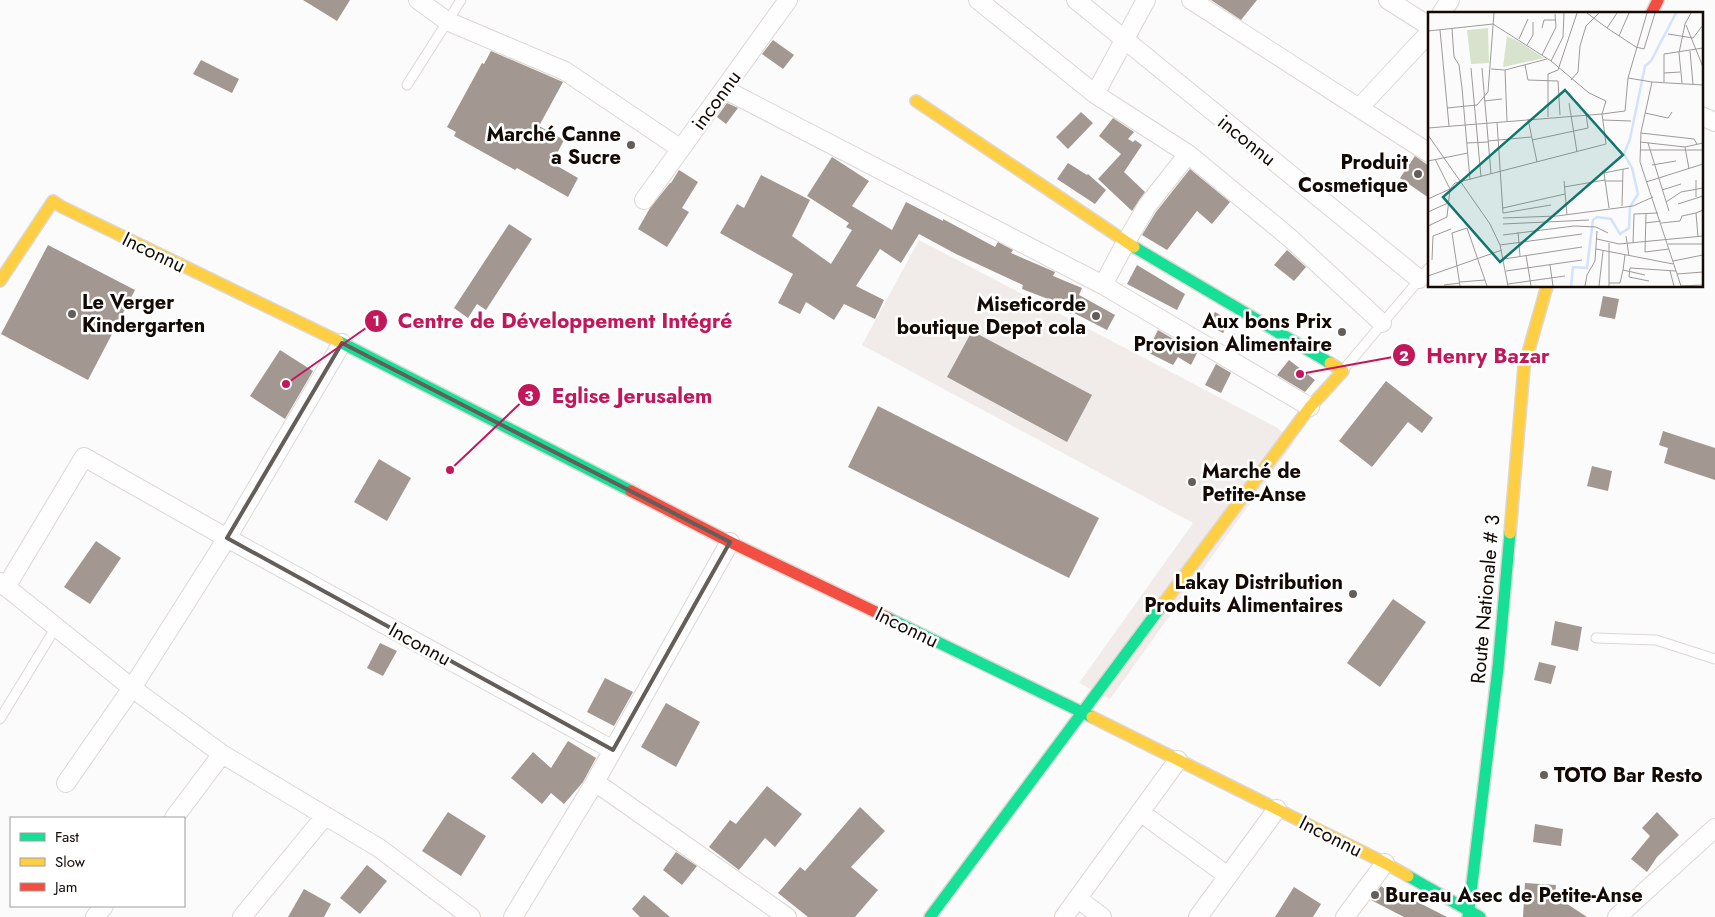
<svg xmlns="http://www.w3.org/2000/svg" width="1715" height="917" font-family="Jost,sans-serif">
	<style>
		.built { fill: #f1ece9 }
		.building { fill: #a29791 }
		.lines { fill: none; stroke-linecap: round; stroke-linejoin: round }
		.lane-casing { stroke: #ddd7d4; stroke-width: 11 }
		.street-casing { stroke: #ddd7d4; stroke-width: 20 }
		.fast-casing { stroke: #ddd7d4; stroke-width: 14 }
		.slow-casing { stroke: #ddd7d4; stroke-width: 14 }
		.jam-casing { stroke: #ddd7d4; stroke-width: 14 }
		.lane { stroke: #fefefe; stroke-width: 9 }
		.street { stroke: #fefefe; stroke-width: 18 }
		.fast { stroke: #16e098; stroke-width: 11 }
		.slow { stroke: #ffcf43; stroke-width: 11 }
		.jam { stroke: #f24e42; stroke-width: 11 }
		.marked { fill: none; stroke: #645e5b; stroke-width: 4; stroke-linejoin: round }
		.poi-dot { fill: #645e5b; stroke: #fff; stroke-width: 2 }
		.labels { text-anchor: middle; stroke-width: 5; stroke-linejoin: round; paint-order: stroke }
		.street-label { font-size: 20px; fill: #130905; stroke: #fff }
		.poi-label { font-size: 20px; font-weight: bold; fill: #130905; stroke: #fff; text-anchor: end }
		.inset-river { fill: none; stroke: #d3e3fc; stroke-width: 2.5 }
		.inset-road { fill: none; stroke: #9e9a99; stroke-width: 1 }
		.view { fill: #0f766e; fill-opacity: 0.15; stroke: #0f766e; stroke-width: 2.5 }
		.inset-edge { fill: none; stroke: #130905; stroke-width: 2.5 }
		.leader { fill: none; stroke: #c2185b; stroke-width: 2 }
		.callout-dot { fill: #c2185b; stroke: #fff; stroke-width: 2 }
		.mark-label { font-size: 15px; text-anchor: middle; font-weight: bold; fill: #fff }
		.callout-label { font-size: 21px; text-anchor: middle; font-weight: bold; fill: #c2185b; stroke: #fff; stroke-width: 5; stroke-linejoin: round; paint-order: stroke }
	</style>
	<rect width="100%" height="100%" fill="#fbfbfb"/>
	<path class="built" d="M919 240 1276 427 1294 442 1110 699 1079 683 1193 523 862 345Z"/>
	<path class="building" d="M303 0H350L337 21Z
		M1211 0H1257L1241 20Z
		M773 40 794 55 783 69 762 54Z
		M491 51 563 82 539 126 564 140 552 163 578 178 568 197 517 168 515 170 454 136 456 132 447 127 482 63 484 64Z
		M201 60 239 79 232 93 193 74Z
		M727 103 738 108 726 124 717 117Z
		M1081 112 1093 123 1068 149 1056 137Z
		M1113 118 1134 132 1128 139 1133 142 1135 140 1142 145 1124 172 1145 192 1132 211 1098 179 1121 154 1099 136Z
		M1415 156 1429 166V198L1400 178Z
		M832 157 869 181 852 206 892 230 906 202 943 221V219L995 247 998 242 1013 250 1011 253 1055 272 1053 276 1082 288 1079 295 1115 315 1107 330 1072 312 1071 314 1046 304 1048 299 1022 289 1023 285 956 254 919 234 901 263 880 249 856 286 884 300 875 319 844 304 834 320 806 302 800 314 778 303 793 274 720 233 737 204 744 208 761 175 810 200 792 236 831 264 852 230 846 227 849 223 807 196Z
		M1068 163 1087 175 1088 174 1106 190 1095 204 1057 179Z
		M1190 169 1230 202 1212 224 1197 211 1167 250 1142 235 1156 212Z
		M679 170 698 182 682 208 689 212 667 247 638 229 650 208 670 183H671Z
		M509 224 532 239 486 310 477 304 468 318 454 308Z
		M48 245 135 290 88 380 1 334Z
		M1287 250 1306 267 1294 281 1274 265Z
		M1137 265 1185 294 1177 310 1127 284Z
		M1603 296 1619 299 1615 319 1599 316Z
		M1215 312 1230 321 1223 333 1208 325Z
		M1158 330 1197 353 1191 365 1178 357 1173 365 1147 352Z
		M972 331 1092 395 1067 442 947 377Z
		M280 350 313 371 285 419 250 396Z
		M1289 360 1315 380 1305 392 1277 375Z
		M1216 364 1231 373 1221 393 1205 385Z
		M1386 381 1433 418 1422 433 1408 422 1372 467 1339 441Z
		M878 406 1099 518 1069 578 848 467Z
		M1663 431 1715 448V480L1664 463 1668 448 1659 445Z
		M379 459 411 478 387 521 354 502Z
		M1592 466 1612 471 1608 491 1587 486Z
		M96 541 121 558 90 604 64 587Z
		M1393 599 1426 622 1380 687 1347 663Z
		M1555 621 1582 627 1578 651 1551 645Z
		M380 643 397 651 383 676 367 668Z
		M1539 662 1556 666 1551 684 1534 680Z
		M605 678 633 692 614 726 587 712Z
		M666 703 700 722 676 767 641 747Z
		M568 741 596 758 583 782 564 804 551 793 542 804 511 778 533 752 551 768Z
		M767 786 802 814 775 847 765 838 739 870 709 847 730 820 736 824Z
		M860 807 885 831 851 867 878 890 855 917H808L778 893 800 867 805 871Z
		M448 812 486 836 461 876 422 851Z
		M1657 812 1679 835 1657 857 1647 872 1631 859 1650 836 1642 828Z
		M1535 824 1563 829 1561 846 1533 842Z
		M676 852 697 866 682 885 663 870Z
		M367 865 387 881 360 914 340 898Z
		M1525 883 1556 885 1555 896 1587 917H1523Z
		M1381 886 1390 893 1392 889 1447 917H1404L1371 900Z
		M1294 887 1321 904 1313 917H1275Z
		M304 889 331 904 324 917H288Z
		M644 895 670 917H640L632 909Z"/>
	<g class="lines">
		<defs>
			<path id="lane" d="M407 85 461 0
				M1344 369 1429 268
				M1596 638 1656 640 1715 659
				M0 719 56 627"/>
			<path id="street" d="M418 0 447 21 565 71 681 149
				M978 0 1095 94 1188 154 1290 238 1382 323
				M1076 0 1419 279
				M1191 0 1429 153
				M1388 0 1429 26
				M1441 14 1450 0
				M724 89 1103 285 1310 407
				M1095 94 1146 0
				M1359 108 1429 33
				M1701 116 1715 122
				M644 200 788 0
				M1103 285 1126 242 1147 206 1188 154
				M0 582 132 688 222 754 379 848 471 917
				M6 587 84 457 227 538 613 750
				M595 782 787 917
				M66 783 132 688 227 538 342 343
				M1140 812 1228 876
				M174 818 222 754
				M1078 899 1102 917
				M95 917 104 906
				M242 917 325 816
				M513 917 595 782 730 542
				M1064 917 1178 760
				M1198 917 1277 809
				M1345 917 1385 863
				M1617 917 1715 828"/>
			<path id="fast" d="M1134 247 1330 363
				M338 341 631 491
				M888 618 1092 717
				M1408 876 1480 917
				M930 917 1163 604
				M1468 917 1498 668 1510 533"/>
			<path id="slow" d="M916 101 1134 247
				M0 281 53 201 62 207 338 341
				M1510 533 1524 367 1547 286
				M1163 604 1310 407 1343 371 1330 363
				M1092 717 1385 863 1408 876"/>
			<path id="jam" d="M1651 14 1658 0
				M631 491 730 542 888 618"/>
		</defs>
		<use href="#lane" class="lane-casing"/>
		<use href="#street" class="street-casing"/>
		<use href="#fast" class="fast-casing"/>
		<use href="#slow" class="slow-casing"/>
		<use href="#jam" class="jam-casing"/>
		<use href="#lane" class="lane"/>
		<use href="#street" class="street"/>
		<use href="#fast" class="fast"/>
		<use href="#slow" class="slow"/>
		<use href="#jam" class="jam"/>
	</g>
	<path class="marked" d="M342 343 730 542 613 750 227 538Z"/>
	<g class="poi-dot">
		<circle cx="631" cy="145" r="5"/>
		<circle cx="1418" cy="174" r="5"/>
		<circle cx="72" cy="314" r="5"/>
		<circle cx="1096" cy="316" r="5"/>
		<circle cx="1342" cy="332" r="5"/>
		<circle cx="1192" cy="482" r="5"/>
		<circle cx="1353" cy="594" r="5"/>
		<circle cx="1544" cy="775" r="5"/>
		<circle cx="1375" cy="895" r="5"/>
	</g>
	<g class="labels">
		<g class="street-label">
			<text transform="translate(716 100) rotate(-54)" y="7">inconnu</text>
			<text transform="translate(1247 140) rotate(39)" y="7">inconnu</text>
			<text transform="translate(154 252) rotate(26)" y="7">Inconnu</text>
			<text transform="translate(1485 599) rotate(-85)" y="7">Route Nationale # 3</text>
			<text transform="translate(907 627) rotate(26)" y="7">Inconnu</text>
			<text transform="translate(420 644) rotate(29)" y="7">Inconnu</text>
			<text transform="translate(1331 836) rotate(27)" y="7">Inconnu</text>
		</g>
		<g class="poi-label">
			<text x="621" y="141">Marché Canne<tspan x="621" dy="23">a Sucre</tspan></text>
			<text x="1408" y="169">Produit<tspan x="1408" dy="23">Cosmetique</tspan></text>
			<text x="82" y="309" text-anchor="start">Le Verger<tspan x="82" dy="23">Kindergarten</tspan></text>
			<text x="1086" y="311">Miseticorde<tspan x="1086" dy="23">boutique Depot cola</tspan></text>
			<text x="1332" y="328">Aux bons Prix<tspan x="1332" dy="23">Provision Alimentaire</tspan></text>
			<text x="1202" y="478" text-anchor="start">Marché de<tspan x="1202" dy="23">Petite-Anse</tspan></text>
			<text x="1343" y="589">Lakay Distribution<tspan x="1343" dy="23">Produits Alimentaires</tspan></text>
			<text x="1554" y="782" text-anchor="start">TOTO Bar Resto</text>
			<text x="1385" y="902" text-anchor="start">Bureau Asec de Petite-Anse</text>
		</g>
	</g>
	<g transform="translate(1428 12)">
		<rect width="275" height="275" fill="#fbfbfb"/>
		<path d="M60 16 61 51 43 52 39 18ZM79 24 93 31 116 46 75 55Z" fill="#d7e3cc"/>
		<path class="inset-river" d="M143 274 145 255 159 256 165 208 169 205 183 207 192 222 201 216 202 195 210 182 204 156 196 142 202 127 217 54 223 49 248 1"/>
		<path class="inset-road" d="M159 1 179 16 189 1M258 13 275 55M114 16 116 8H128M179 16 208 35 216 37 227 1M24 17 26 45 31 53 34 76 42 168M12 18 21 114M0 19 65 12 123 49 161 81 178 89 174 102 197 99 200 66 219 1M240 22 265 26 275 13M191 24 201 1M91 27 100 7M99 33 105 23V10M262 39 265 72M114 43 128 15 127 2M123 49 135 25 136 1M97 53 100 68 130 69 132 103M43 56 53 165M54 56 63 162M63 57 77 58 119 47M77 58 79 109M236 61 252 60M200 66 224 70M143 68 150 60 152 34 158 14 171 1M236 70V42L275 36M254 71 251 41 257 12 263 1M56 89 74 87M141 91 149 140M19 96 49 93 60 80 66 1M217 101 240 106 244 100M120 105V62L130 58 149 1M100 107 109 150M175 108 203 109M69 110 75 201 123 193M0 116 174 102M213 121 266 127 269 132M0 123 62 212 72 233 80 274M104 128 160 116 158 102M60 129 103 125M212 130 257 135 275 131M39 131 60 130M220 131 241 199M257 135 261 157M212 138H275M0 149 40 141M224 153 248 149M268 168V185M136 169 139 203M177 169H195M218 170 275 152M136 175 177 168M234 178 253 172M0 187 22 177 7 147M238 190 253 180 275 176M250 192 275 184M194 194 195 157M75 196 137 182M181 196 176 161 201 156M0 200 20 191M218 202 217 240 241 237M75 206 129 204 205 194 225 185M217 211 233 209M233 211 252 209 254 204 268 201M75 212 161 208M0 214 19 205 22 177 27 171 178 132 174 102M90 220 92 244M75 223 146 214 168 215 180 221M198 224 201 244M270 225 268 201 275 198M169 227 191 232 275 224M205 231 206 202 230 201M240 232H275M72 233 154 222M168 237 245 252M98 243 103 274M197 243 195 258 217 263M76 247 154 235M4 248 5 224 23 217M245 249 275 243M122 253 125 274M78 259 154 248M242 259 246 274M249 262 275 260M0 264 74 238M221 269 201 265 202 256 248 259M32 270 57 268M181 271H192L195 258M80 272 137 264M16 273 32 271M32 274 24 221 39 216 59 274M157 274 159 263 167 249 169 219M171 274 175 239M181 274V231M252 274 275 273M253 274 212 150 213 120 224 70 275 73"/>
		<path class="view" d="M137 78 195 143 72 250 15 185Z"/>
		<rect width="275" height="275" class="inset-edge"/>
	</g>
	<path class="leader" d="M286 384L376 321M1300 374L1404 355M450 470L529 395"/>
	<g class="callout-dot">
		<circle cx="286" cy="384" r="5"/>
		<circle cx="1300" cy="374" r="5"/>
		<circle cx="450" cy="470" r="5"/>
		<circle cx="376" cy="321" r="12"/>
		<circle cx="1404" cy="355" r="12"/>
		<circle cx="529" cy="395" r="12"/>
	</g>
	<g class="mark-label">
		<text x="376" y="326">1</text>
		<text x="1404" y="361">2</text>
		<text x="529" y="401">3</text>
	</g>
	<g class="callout-label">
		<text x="565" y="328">Centre de Développement Intégré</text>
		<text x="1488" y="363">Henry Bazar</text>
		<text x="632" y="403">Eglise Jerusalem</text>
	</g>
	<rect x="10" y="817" width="175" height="90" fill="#ffffff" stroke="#a19d9b"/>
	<rect x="20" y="833" width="25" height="8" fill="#16e098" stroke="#a19d9b"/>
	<text x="55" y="842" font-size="15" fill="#130905">Fast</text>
	<rect x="20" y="858" width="25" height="8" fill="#ffcf43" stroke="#a19d9b"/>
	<text x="55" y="867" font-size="15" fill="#130905">Slow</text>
	<rect x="20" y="883" width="25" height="8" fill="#f24e42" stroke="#a19d9b"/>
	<text x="55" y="892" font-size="15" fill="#130905">Jam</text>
</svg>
